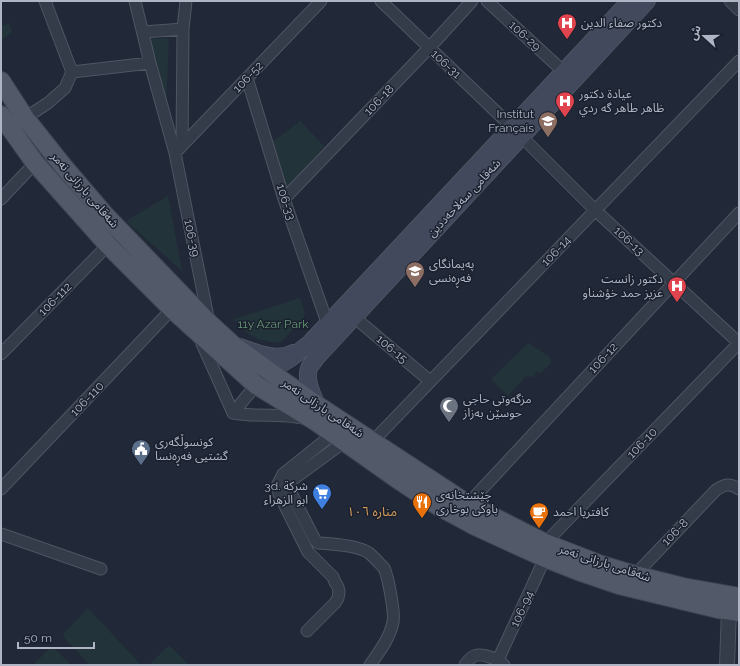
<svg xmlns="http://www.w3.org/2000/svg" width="740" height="666" font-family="Raleway,'Noto Sans Arabic',sans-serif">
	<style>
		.green { fill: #223439 }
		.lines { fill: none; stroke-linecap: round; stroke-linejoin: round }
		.minor-casing { stroke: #4f5563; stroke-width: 13 }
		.tertiary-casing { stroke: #4f5563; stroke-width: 16 }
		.secondary-casing { stroke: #4f5563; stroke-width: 18 }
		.primary-casing { stroke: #3d4452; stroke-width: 20 }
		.minor { stroke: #343b49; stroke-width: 11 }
		.tertiary { stroke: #343b49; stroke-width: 14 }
		.secondary { stroke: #42495c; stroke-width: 16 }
		.primary { stroke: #525969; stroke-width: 18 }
		.labels { text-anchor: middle; stroke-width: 3; stroke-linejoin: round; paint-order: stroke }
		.poi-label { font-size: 12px; fill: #afb5c5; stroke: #1a202d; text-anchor: start }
		.street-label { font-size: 12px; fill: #afb5c5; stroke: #1a202d }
		.park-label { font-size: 12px; fill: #669676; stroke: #1a202d }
		.neighbourhood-label { font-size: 13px; fill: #d39b5b; stroke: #1a202d }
	</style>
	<rect width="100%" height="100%" fill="#212838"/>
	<path class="green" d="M9 23 12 33 1 40V26Z
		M169 38 166 111 148 39Z
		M300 121 324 146 287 189 273 142Z
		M168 196 182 271 126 221Z
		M300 298 305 314 303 319 282 341 275 343 258 339 247 333 234 319Z
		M528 343 550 357 551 363 541 373 536 372 533 377 526 376 508 396 491 379Z
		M88 608 141 665H90L65 639 63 634Z
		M169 645 189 665H149Z
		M52 646 71 665H33Z"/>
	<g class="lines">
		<defs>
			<path id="minor" d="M135 1 150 63 175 153 209 322
				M381 1 512 127
				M487 1 564 72
				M730 1 739 10
				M143 32 183 29
				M72 72 150 63
				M247 78 284 199 328 325
				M25 118 48 103 65 88 72 72 45 1
				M521 136 595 210 739 343
				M182 145 183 29 186 1
				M175 153 321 1
				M1 199 35 163
				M284 199 429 48 472 1
				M354 317 430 381
				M200 339 233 413
				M1 354 108 245
				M233 413C240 414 248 415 255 415 271 415 287 415 302 418
				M233 413 256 385
				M373 441 739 61
				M344 442 292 480 289 486V489L315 540 318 543C331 544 358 545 369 553 372 555 381 565 384 568 388 576 395 613 393 622 390 638 379 652 370 665
				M1 489 172 309
				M468 504 739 213
				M1 534 101 569
				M545 543 553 535 739 343
				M635 575 716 490C725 484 730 483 739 489
				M307 631 335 603 338 598 339 592 338 587 335 582 333 577 308 552 279 494 278 484 283 474 333 434
				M498 660 545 558
				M465 665C472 654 478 653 490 657 496 659 499 661 504 665"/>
			<path id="tertiary" d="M727 665 729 610 730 602"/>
			<path id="secondary" d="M240 347C256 353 277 362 293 353
				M269 371 291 358 310 343 630 1
				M317 405C312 394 304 378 310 366 312 364 314 361 316 358L647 1"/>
			<path id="primary" d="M1 81 25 118 64 167 105 215 209 323 233 345 269 371 317 405 468 504 545 543 599 564 635 575 683 587 739 597
				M1 115 35 163 108 245 172 309 256 385 315 421 400 481 438 506 475 526 512 543 545 558 578 571 619 585 718 609 739 612"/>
		</defs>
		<use href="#minor" class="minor-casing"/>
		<use href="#tertiary" class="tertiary-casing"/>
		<use href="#secondary" class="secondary-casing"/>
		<use href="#primary" class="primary-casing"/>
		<use href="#minor" class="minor"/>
		<use href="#tertiary" class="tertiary"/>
		<use href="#secondary" class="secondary"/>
		<use href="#primary" class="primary"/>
	</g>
	<defs>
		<symbol id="hospital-pin" viewBox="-11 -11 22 30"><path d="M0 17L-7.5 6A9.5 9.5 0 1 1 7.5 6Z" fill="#e0444e" stroke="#1a202d"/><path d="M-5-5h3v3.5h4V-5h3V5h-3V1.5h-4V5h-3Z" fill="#fff"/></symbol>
		<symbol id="school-pin" viewBox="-11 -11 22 30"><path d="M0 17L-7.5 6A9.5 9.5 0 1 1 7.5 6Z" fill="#8d6e63" stroke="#1a202d"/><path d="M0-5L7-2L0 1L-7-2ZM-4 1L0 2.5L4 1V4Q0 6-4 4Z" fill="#fff"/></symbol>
		<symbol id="university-pin" viewBox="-11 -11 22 30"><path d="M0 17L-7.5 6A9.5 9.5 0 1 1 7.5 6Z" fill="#8d6e63" stroke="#1a202d"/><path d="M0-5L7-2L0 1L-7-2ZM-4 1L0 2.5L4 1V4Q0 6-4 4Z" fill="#fff"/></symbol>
		<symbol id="mosque-pin" viewBox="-11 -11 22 30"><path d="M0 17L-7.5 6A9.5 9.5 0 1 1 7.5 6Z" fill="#6b7280" stroke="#1a202d"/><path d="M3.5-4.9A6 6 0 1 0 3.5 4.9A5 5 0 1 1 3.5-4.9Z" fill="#fff"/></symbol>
		<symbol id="civic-pin" viewBox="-11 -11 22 30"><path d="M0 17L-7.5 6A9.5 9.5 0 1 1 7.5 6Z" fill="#5c6f8a" stroke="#1a202d"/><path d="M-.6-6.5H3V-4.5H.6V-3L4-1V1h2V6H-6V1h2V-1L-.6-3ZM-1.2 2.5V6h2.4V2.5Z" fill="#fff"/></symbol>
		<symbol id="supermarket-pin" viewBox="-11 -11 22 30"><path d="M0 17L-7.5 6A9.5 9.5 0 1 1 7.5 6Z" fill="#3f7fe0" stroke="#1a202d"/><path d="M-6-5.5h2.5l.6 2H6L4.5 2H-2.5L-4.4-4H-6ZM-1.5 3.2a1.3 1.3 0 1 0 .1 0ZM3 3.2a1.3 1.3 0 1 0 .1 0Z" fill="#fff"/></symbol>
		<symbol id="restaurant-pin" viewBox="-11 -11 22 30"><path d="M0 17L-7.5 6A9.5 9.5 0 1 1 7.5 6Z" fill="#e8710a" stroke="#1a202d"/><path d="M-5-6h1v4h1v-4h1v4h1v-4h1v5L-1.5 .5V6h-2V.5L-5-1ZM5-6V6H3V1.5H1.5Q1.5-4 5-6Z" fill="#fff"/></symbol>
		<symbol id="cafe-pin" viewBox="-11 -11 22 30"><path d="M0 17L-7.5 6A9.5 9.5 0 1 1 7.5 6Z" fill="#e8710a" stroke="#1a202d"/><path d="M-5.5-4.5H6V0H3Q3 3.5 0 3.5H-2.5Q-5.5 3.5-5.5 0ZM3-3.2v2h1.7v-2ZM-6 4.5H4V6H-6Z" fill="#fff"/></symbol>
	</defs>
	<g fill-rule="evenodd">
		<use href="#hospital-pin" x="556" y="12" width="22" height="30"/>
		<use href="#hospital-pin" x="554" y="90" width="22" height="30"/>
		<use href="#school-pin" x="537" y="110" width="22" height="30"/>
		<use href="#university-pin" x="404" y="260" width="22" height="30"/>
		<use href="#hospital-pin" x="666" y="275" width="22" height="30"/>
		<use href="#mosque-pin" x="438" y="395" width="22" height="30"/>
		<use href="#civic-pin" x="130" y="438" width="22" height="30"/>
		<use href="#supermarket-pin" x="311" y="482" width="22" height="30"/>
		<use href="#restaurant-pin" x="411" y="491" width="22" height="30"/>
		<use href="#cafe-pin" x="528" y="501" width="22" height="30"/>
	</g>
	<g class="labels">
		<g class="poi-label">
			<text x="581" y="27">دكتور صفاء الدين</text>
			<text x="579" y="98">عيادة دكتور<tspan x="579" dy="14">ظاهر طاهر گه ردي</tspan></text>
			<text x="534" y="118" text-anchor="end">Institut<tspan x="534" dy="14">Français</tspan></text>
			<text x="429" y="268">پەیمانگای<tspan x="429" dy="14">فەڕەنسی</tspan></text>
			<text x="663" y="283" text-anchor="end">دكتور زانست<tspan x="663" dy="14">عزيز حمد خؤشناو</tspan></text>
			<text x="463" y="403">مزگەوتی حاجی<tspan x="463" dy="14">حوسێن بەزاز</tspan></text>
			<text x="155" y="446">کونسوڵگەری<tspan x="155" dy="14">گشتیی فەڕەنسا</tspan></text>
			<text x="308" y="490" text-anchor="end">3d. شركة<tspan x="308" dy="14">ابو الزهراء</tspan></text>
			<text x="436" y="499">چێشتخانەی<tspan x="436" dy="14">باوكی بوخاری</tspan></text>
			<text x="553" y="516">كافتريا احمد</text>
		</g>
		<g class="street-label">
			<text transform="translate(525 36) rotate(43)" y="4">106-29</text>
			<text transform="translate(446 64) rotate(43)" y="4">106-31</text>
			<text transform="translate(248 77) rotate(-46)" y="4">106-52</text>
			<text transform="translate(379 100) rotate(-46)" y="4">106-18</text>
			<text transform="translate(85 190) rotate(49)" y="4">شەقامی بارزانی نەمر</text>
			<text transform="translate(464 198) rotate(-47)" y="4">شەقامی سەلاحەددین</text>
			<text transform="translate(286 202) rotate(72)" y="4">106-33</text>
			<text transform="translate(192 238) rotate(78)" y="4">106-39</text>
			<text transform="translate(629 241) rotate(43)" y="4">106-13</text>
			<text transform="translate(556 251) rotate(-46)" y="4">106-14</text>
			<text transform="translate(55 299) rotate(-45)" y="4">106-112</text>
			<text transform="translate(392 349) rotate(40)" y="4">106-15</text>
			<text transform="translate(603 358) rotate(-47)" y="4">106-12</text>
			<text transform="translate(87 399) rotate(-46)" y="4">106-110</text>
			<text transform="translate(323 408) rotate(34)" y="4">شەقامی بارزانی نەمر</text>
			<text transform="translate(642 443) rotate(-46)" y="4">106-10</text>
			<text transform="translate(675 532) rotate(-46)" y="4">106-8</text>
			<text transform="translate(605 563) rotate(18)" y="4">شەقامی بارزانی نەمر</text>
			<text transform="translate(522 609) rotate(-65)" y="4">106-94</text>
		</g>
		<g class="park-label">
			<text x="273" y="328">11y Azar Park</text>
		</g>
		<g class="neighbourhood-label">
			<text x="372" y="516">منارە ١٠٦</text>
		</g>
	</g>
	<rect width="740" height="666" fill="none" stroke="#afb5c5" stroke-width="4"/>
	<g transform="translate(704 36) rotate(291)" stroke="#1a202d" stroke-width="3" paint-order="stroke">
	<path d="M0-3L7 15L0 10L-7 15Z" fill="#afb5c5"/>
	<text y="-6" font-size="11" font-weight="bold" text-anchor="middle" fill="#afb5c5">ش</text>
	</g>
	<path d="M18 642v6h76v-6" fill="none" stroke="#afb5c5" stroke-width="2"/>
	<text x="24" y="642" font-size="12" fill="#afb5c5" stroke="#1a202d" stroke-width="3" paint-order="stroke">50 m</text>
</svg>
